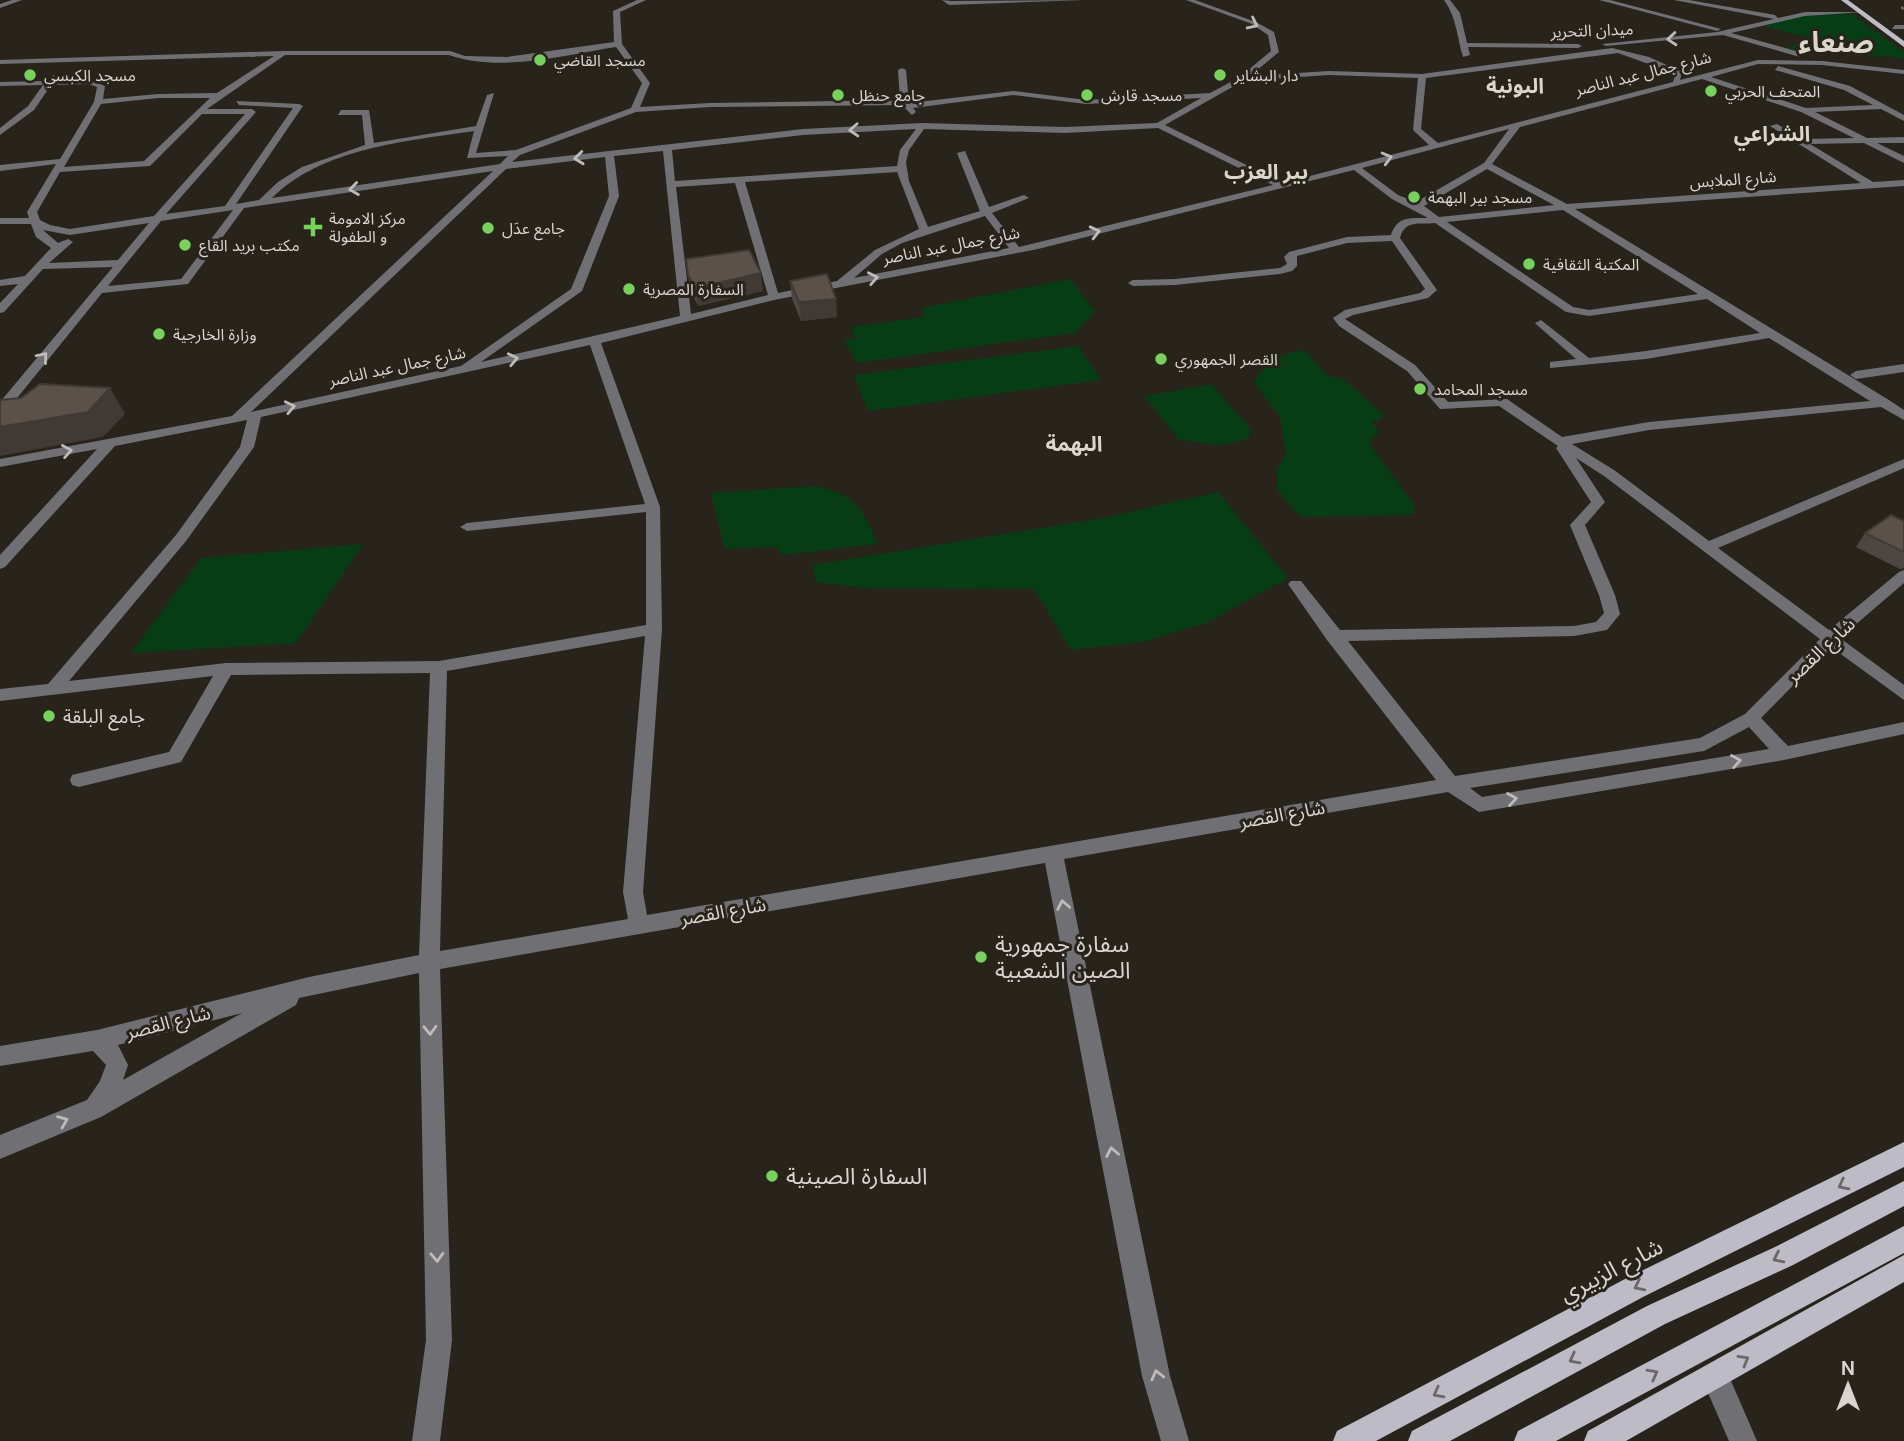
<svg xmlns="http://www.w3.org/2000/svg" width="1904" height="1441" font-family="'DM Sans','Noto Sans Arabic',sans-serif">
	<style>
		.green { fill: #063d15 }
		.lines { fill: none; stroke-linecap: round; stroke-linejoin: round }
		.minor { fill: #706f74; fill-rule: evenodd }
		.major { fill: #bdbbc5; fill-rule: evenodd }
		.wall { fill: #4e4640 }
		.shaded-wall { fill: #403934 }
		.building { fill: #5b514b; stroke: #403934; stroke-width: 2 }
		.oneway { stroke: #bebcb9 }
		.oneway2 { stroke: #6b6867 }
		.poi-dot { fill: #76d25a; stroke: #28241b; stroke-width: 2.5 }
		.labels { text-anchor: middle; stroke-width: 6; stroke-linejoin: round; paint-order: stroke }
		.far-street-label { font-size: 16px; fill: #d8d5d0; stroke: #28241b }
		.far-poi-label { font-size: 16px; fill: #d8d5d0; stroke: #28241b; text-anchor: start }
		.street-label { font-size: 19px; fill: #d8d5d0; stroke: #28241b }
		.poi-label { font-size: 19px; fill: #d8d5d0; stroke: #28241b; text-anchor: start }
		.far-district-label { font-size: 21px; font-weight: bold; fill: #dbd6ca; stroke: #28241b }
		.near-poi-label { font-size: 23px; fill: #d8d5d0; stroke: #28241b; text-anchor: start }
		.near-street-label { font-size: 23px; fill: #d8d5d0; stroke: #28241b }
		.far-town-label { font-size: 28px; font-weight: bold; fill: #dbd6ca; stroke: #28241b }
	</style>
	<rect width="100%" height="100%" fill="#28241b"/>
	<path class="green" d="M1827 13 1852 14 1904 52V58L1782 49 1814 39 1763 26 1805 15Z
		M1070 279 1095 311 1075 333 857 363 844 340 856 338 851 327 924 317 921 308Z
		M1078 346 1101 380 868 411 854 375Z
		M1304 350 1328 376 1343 379 1385 416 1372 422 1379 433 1368 442 1414 505V515L1301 517 1277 490V470L1286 454 1280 417 1254 382C1268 361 1279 354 1304 350Z
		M1211 384 1251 429 1249 438 1221 445 1179 440 1144 396Z
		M816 486C855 494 863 509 878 544L782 555 776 547 725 549 711 493Z
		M1218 492 1288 578 1206 623 1142 642 1071 650 1034 589 864 588 816 582 812 565 1103 518Z
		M363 544 296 643 131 653 201 558Z"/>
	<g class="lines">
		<path class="minor" d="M12 0H22L0 8V4Z
			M637 0H646L620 12 622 44 650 83 640 107 710 103 900 100 898 70 902 68 906 70 909 103 1013 91 1086 100 1210 93 1240 77 1271 51 1268 35 1252 24 1186 0H1195L1256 22 1274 32 1279 52 1250 76 1329 71 1422 74 1612 48 1649 57 1682 72 1680 80 1758 60 1822 61 1904 70V74L1822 65 1758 64 1711 77 1806 108 1873 105 1844 90 1775 70 1778 66 1850 86 1904 115V121L1881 109 1815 112 1867 138 1904 137V143H1877L1904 156V163L1864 143 1810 144 1873 182 1904 180V186L1575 209 1889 400 1904 410V420L1881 407 1649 430 1572 444 1614 470 1709 541 1904 459V468L1718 548 1829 630 1899 572 1904 570V583L1840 638 1904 685V700L1831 647 1761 718 1788 746 1904 722V734L1784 760 1479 812 1448 792 1064 859 1170 1376 1189 1441H1161L1142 1376 1045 863 440 969 452 1340 440 1441H412L426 1340 419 973 299 998 296 1005 101 1117 0 1159V1135L87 1100 100 1081 106 1065 93 1051 0 1066V1046L97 1030 309 977 419 955 430 673 231 675 181 762 79 787 72 785 70 780 72 775 169 752 213 676 0 701V689L48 684 176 535 240 447 247 420 115 446 5 567 0 569V555L97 449 0 467V459L232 416 493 171 244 208 188 284 102 293 5 413 0 414V402L113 267 43 269 4 312 0 313V303L18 284 0 286V280L25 276 51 248 36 237 31 224H0V218H29L27 212 56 164 0 171V165L60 159 94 102 97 87 89 84 51 85 34 110 0 135V128L28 106 43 85 0 86V82L46 81 53 75 57 77 55 80H90L105 86 103 99 158 94 217 93 274 56 0 64V60L283 51H450L465 56 507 57 614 42 613 11ZM616 47 642 83 631 108 516 150 476 153 494 93 487 95 476 126 374 143 369 110H341L338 115H362L365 145 302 167 278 182 259 200 236 204 303 106 299 104 236 101 239 105 293 108 225 206 166 214 256 112 252 109H207L285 55H449C501 73 564 55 616 47ZM1618 53 1668 71 1675 75 1673 82 1438 143 1421 129 1426 78ZM1329 75 1418 78 1413 130 1429 145 1283 183 1165 125 1243 81ZM1702 79 1801 112 1854 138 1802 139 1777 124 1770 126 1861 183 1567 204 1492 164 1520 127ZM1013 95 1086 104 1201 98 1157 123 1065 127 922 123 803 129 512 162 520 155 636 112 710 107 902 105 912 115 916 112 913 108ZM158 98H210L144 161 64 167 101 104ZM202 114H245L154 216 70 229 50 225 40 220 37 212 60 172 150 166ZM1158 128 1273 185 1019 247 992 213 1029 198 1024 195 989 207 965 151 957 153 980 211 928 227 909 181 906 162 909 150 924 129 1065 133ZM916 129 900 150 897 166 675 181 672 150 803 135ZM1509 129 1484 163 1416 202 1398 195 1362 168ZM474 131 467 158 508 156 500 164 272 198C322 148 407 141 474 131ZM663 151 680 316 481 362 582 291 619 196 614 156ZM605 157 609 196 571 289 461 366 251 412 506 169ZM1487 169 1554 205 1439 217 1424 206ZM1354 170 1392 199 1428 218C1410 218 1397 216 1391 235L1347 237 1289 252 1284 257 1287 264 1280 268 1175 279 1133 280 1128 283 1133 286 1175 285 1280 274 1292 271 1297 266V256L1347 243 1392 241 1425 289 1420 293 1345 310 1333 318 1339 326 1407 371 1440 409 1499 406 1558 446 1556 448 1591 502 1570 525 1599 595 1604 613 1596 622 1574 626 1340 630 1301 581H1291L1288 584 1327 640 1436 780 647 915 643 892 662 629 660 507 601 343 774 300 1038 249ZM897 172 919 229 875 250 837 281 778 293 745 182ZM735 183 768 295 691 314 676 187ZM233 210 181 279 108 286 161 221ZM1563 210 1698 294 1589 310 1573 307 1447 222ZM985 216 1009 248 854 278 882 254 902 243ZM149 223 118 260 49 263 73 242 68 239 58 243 43 230 70 235ZM1435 223 1566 312 1589 316 1707 299 1760 333 1646 351 1589 358 1541 320 1535 323 1537 325 1576 359 1550 362V368L1646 359 1769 338 1870 401 1649 422 1562 437 1507 399 1448 402 1415 365 1345 319 1353 315 1428 298 1437 290 1400 238C1405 219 1419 225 1435 223ZM590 345 645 504 467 523 460 527 467 531 646 512V625L439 661 226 663 69 681 186 541 254 447 261 417ZM1576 458 1604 476 1820 639 1745 714 1700 738 1455 776 1348 641 1574 636 1607 630 1620 614 1615 595 1585 525 1605 502ZM645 636 623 892 628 919 440 951 447 671ZM1749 727 1769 749 1482 797 1470 788 1704 751ZM242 1013 123 1080 128 1065 118 1045Z
			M942 0 951 1 1085 0 949 5Z
			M1444 0H1450L1460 13 1467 43 1578 44 1582 46 1578 48 1468 47 1470 55 1463 57C1457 38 1457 18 1444 0Z
			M1599 0H1610L1721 29 1717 31Z
			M1674 0H1689L1775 15 1778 18 1805 12H1863L1805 16 1731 33 1803 53 1800 57 1723 35 1606 46 1602 44 1717 32 1774 19Z
			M1903 6 1904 10 1901 9V7Z
			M1895 25H1904V29H1892Z
			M1904 364V372L1856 379 1850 375 1856 371Z
			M1715 1363 1725 1367 1757 1441H1729L1701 1377 1705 1367Z"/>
		<path class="major" d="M1841 0H1848L1904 41V47Z
			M1904 1142V1167L1643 1297 1376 1441H1333L1337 1431 1625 1279Z
			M1904 1181V1206L1793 1265 1665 1324 1450 1441H1408L1412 1431 1647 1306 1775 1247Z
			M1904 1226V1253L1556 1441H1514L1518 1431Z
			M1904 1255V1282L1626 1441H1584L1588 1431Z"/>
	</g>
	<path class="wall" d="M688 275 763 291 698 306 691 292Z
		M790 281 837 317 801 321 792 299Z
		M1904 521V568L1900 569 1856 547 1865 533Z"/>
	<path class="shaded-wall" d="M761 273 763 291 698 306 695 288Z
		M836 299 837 317 801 321 799 302Z
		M110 388 125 414 103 437 0 456V427Z"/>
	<path class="building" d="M749 250 761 273 695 288 688 275 686 259Z
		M827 274 836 299 799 302 790 281Z
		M40 384 110 388 88 412 0 427V400L21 398Z
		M1891 515 1904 521V552L1865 533Z"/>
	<defs><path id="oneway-chevron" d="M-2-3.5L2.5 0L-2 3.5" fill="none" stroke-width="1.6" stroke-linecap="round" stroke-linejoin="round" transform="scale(1.75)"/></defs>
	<g class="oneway">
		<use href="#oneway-chevron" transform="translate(1253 24) rotate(26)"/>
		<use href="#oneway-chevron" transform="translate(1672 39) rotate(175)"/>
		<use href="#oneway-chevron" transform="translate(854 130) rotate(177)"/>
		<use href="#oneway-chevron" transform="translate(579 158) rotate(174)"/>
		<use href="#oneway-chevron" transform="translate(1387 158) rotate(-15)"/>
		<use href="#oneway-chevron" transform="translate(354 189) rotate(172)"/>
		<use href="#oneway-chevron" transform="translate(1095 232) rotate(-14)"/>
		<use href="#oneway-chevron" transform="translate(873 278) rotate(-11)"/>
		<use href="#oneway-chevron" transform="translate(43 357) rotate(-50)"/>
		<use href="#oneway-chevron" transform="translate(513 359) rotate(-12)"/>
		<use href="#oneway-chevron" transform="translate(290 407) rotate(-12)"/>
		<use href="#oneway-chevron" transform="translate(67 451) rotate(-10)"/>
		<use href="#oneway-chevron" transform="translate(1736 761) rotate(-10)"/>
		<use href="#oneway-chevron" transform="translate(1512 799) rotate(-10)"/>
		<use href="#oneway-chevron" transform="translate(1063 905) rotate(-101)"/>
		<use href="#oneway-chevron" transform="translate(430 1030) rotate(88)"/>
		<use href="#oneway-chevron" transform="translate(63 1121) rotate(-22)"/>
		<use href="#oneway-chevron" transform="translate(1112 1152) rotate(-101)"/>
		<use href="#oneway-chevron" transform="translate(437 1257) rotate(88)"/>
		<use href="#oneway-chevron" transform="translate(1157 1375) rotate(-104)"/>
	</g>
	<g class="oneway2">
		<use href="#oneway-chevron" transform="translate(1843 1185) rotate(153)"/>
		<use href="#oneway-chevron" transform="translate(1778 1258) rotate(154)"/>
		<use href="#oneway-chevron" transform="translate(1639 1286) rotate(154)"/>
		<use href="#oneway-chevron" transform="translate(1574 1359) rotate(152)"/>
		<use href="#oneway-chevron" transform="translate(1744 1360) rotate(-30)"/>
		<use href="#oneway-chevron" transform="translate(1653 1374) rotate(-28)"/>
		<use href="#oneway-chevron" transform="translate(1438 1393) rotate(152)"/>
	</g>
	<g class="poi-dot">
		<circle cx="540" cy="60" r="7"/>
		<circle cx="30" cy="75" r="7"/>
		<circle cx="1220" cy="75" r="7"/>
		<circle cx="1711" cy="91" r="7"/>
		<circle cx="838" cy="95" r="7"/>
		<circle cx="1087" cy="95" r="7"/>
		<circle cx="1414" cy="197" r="7"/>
		<path d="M309.5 216.5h7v7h7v7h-7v7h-7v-7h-7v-7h7z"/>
		<circle cx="488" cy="228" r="7"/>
		<circle cx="185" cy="245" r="7"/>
		<circle cx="1529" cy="264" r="7"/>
		<circle cx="629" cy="289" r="7"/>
		<circle cx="159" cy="334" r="7"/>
		<circle cx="1161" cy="359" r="7"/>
		<circle cx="1420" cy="389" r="7"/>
		<circle cx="49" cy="716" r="7"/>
		<circle cx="981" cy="957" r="7"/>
		<circle cx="772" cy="1176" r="7"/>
	</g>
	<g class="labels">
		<g class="far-street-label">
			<text transform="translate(1592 30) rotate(-2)" y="6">ميدان التحرير</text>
			<text transform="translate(1643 73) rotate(-14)" y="6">شارع جمال عبد الناصر</text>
			<text transform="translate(1733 179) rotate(-4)" y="6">شارع الملابس</text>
			<text transform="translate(951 245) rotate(-11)" y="6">شارع جمال عبد الناصر</text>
			<text transform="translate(397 366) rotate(-12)" y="6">شارع جمال عبد الناصر</text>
		</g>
		<g class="far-poi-label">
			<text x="554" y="66">مسجد القاضي</text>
			<text x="44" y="81">مسجد الكبسي</text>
			<text x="1234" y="81">دار البشاير</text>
			<text x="1725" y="97">المتحف الحربي</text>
			<text x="852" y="101">جامع حنظل</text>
			<text x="1101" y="101">مسجد قارش</text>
			<text x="1428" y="203">مسجد بير البهمة</text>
			<text x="329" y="224">مركز الامومة<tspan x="329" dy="18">و الطفولة</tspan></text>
			<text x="502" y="234">جامع عدَل</text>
			<text x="199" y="251">مكتب بريد القاع</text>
			<text x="1543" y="270">المكتبة الثقافية</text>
			<text x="643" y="295">السفارة المصرية</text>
			<text x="173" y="340">وزارة الخارجية</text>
			<text x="1175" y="365">القصر الجمهوري</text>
			<text x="1434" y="395">مسجد المحامد</text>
		</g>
		<g class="street-label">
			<text transform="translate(1820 650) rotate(-43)" y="7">شارع القصر</text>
			<text transform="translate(1282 814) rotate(-10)" y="7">شارع القصر</text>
			<text transform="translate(723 911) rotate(-10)" y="7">شارع القصر</text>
			<text transform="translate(168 1022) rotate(-14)" y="7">شارع القصر</text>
		</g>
		<g class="poi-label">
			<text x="63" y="723">جامع البلقة</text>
		</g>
		<g class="far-district-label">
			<text x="1515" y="93">البونية</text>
			<text x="1772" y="141">الشراعي</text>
			<text x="1266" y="179">بير العزب</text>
			<text x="1074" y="451">البهمة</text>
		</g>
		<g class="near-poi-label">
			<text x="995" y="952">سفارة جمهورية<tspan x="995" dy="26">الصين الشعبية</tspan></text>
			<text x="786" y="1184">السفارة الصينية</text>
		</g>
		<g class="near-street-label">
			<text transform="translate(1611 1270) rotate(-27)" y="8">شارع الزبيري</text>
		</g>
		<g class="far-town-label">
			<text x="1836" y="52">صنعاء</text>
		</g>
	</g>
	<g transform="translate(1848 1385)" stroke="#28241b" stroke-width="5" paint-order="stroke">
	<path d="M0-5L12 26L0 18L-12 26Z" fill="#d8d5d0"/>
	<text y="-10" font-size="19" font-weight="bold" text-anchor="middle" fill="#d8d5d0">N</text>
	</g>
</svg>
